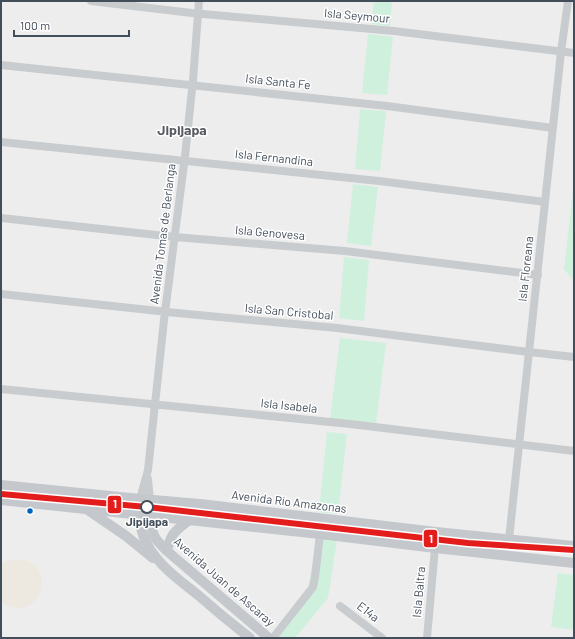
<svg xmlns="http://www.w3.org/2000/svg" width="575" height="639" font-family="Barlow,sans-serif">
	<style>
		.green { fill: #cff0dc }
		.sand { fill: #eee9e0 }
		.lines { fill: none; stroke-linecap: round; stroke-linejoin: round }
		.minor { stroke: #c9ccce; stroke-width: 8 }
		.major { stroke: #c4c8cc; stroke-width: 10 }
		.metro-1-casing { stroke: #fff; stroke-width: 9 }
		.metro-1 { stroke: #e31d1b; stroke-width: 6 }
		.stop-dot { fill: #fff; stroke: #434e5b; stroke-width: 2 }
		.bus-dot { fill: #0065bd; stroke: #fff; stroke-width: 1.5 }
		.labels { text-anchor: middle; stroke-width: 3; stroke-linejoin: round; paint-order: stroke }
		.street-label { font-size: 12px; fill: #434e5b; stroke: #fff }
		.stop-label { font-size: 12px; font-weight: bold; fill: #434e5b; stroke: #fff }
		.quarter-label { font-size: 14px; font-weight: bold; fill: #585c62; stroke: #fff }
		.line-badge { stroke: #fff; stroke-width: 1.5 }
		.badge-label { font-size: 11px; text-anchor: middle; font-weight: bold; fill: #fff }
	</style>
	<rect width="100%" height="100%" fill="#eeeded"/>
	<path class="green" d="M374 1H392L390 26 371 24Z
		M368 34 393 37 387 95 362 93Z
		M360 109 386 111 380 171 355 169Z
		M574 181V281L564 269Z
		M353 184 378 187 371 246 347 243Z
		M344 257 369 260 364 321 339 318Z
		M340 338 386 343 376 424 330 419Z
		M327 432 347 434 338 514 319 512Z
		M317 538 337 540 328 598 295 638H279L273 633 308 588Z
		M558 573 574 575V630L551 627Z"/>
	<path class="sand" d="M14 559C63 559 40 629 1 602V565L6 561Z"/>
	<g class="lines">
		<path class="minor" d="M91 1 192 13 394 31 574 53
			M1 65 387 106 553 128
			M1 142 379 181 545 202
			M1 218 175 237 345 251 538 275
			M1 294 177 313 337 328 529 352 574 357
			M1 389 350 424 574 451
			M148 479 150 500
			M140 499 148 470 164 320 185 156 193 80 199 1
			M509 539 561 52 568 1
			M340 606 382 638
			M273 638 313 587 315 577 320 534
			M427 638 435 548"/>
		<path class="major" d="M1 485 130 498 200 504 436 532 574 546
			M140 499C139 511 139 524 143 535 152 561 178 579 198 595 215 610 232 624 250 638
			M1 500 320 534 435 548 574 563
			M150 500C150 512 149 528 156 539 159 543 163 547 167 551L269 638
			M88 510 126 536 153 558
			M167 551C171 533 175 531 189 520"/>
		<defs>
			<path id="metro-1" d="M1 494 147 507 468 543 574 550"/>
		</defs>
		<use href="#metro-1" class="metro-1-casing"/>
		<use href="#metro-1" class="metro-1"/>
	</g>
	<circle class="stop-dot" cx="147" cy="507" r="6"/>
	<circle class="bus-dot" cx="30" cy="511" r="3.5"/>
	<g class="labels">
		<g class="street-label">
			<text transform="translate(357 16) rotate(5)" y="4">Isla Seymour</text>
			<text transform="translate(278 82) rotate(6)" y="4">Isla Santa Fe</text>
			<text transform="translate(274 158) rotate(6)" y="4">Isla Fernandina</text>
			<text transform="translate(270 233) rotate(5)" y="4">Isla Genovesa</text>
			<text transform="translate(163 234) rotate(-83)" y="4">Avenida Tomas de Berlanga</text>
			<text transform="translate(526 269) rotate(-84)" y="4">Isla Floreana</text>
			<text transform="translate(289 312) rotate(5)" y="4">Isla San Cristobal</text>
			<text transform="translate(289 406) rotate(6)" y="4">Isla Isabela</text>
			<text transform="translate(289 502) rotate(7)" y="4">Avenida Río Amazonas</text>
			<text transform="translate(224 582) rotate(41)" y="4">Avenida Juan de Ascaray</text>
			<text transform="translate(419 592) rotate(-85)" y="4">Isla Baltra</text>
			<text transform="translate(368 612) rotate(38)" y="4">E14a</text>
		</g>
		<g class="stop-label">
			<text x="147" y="526">Jipijapa</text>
		</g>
		<g class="quarter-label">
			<text x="182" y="135">Jipijapa</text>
		</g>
	</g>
	<g class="line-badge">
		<rect x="107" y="495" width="15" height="19" rx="4" fill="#e31d1b"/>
		<rect x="423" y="529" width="15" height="19" rx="4" fill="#e31d1b"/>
	</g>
	<g class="badge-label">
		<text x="115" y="508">1</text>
		<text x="431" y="543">1</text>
	</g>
	<rect width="575" height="639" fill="none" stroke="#434e5b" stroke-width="4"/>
	<path d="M14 30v6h115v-6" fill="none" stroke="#434e5b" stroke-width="2"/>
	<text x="20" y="30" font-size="12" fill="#434e5b" stroke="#ffffff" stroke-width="3" paint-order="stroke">100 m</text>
</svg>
